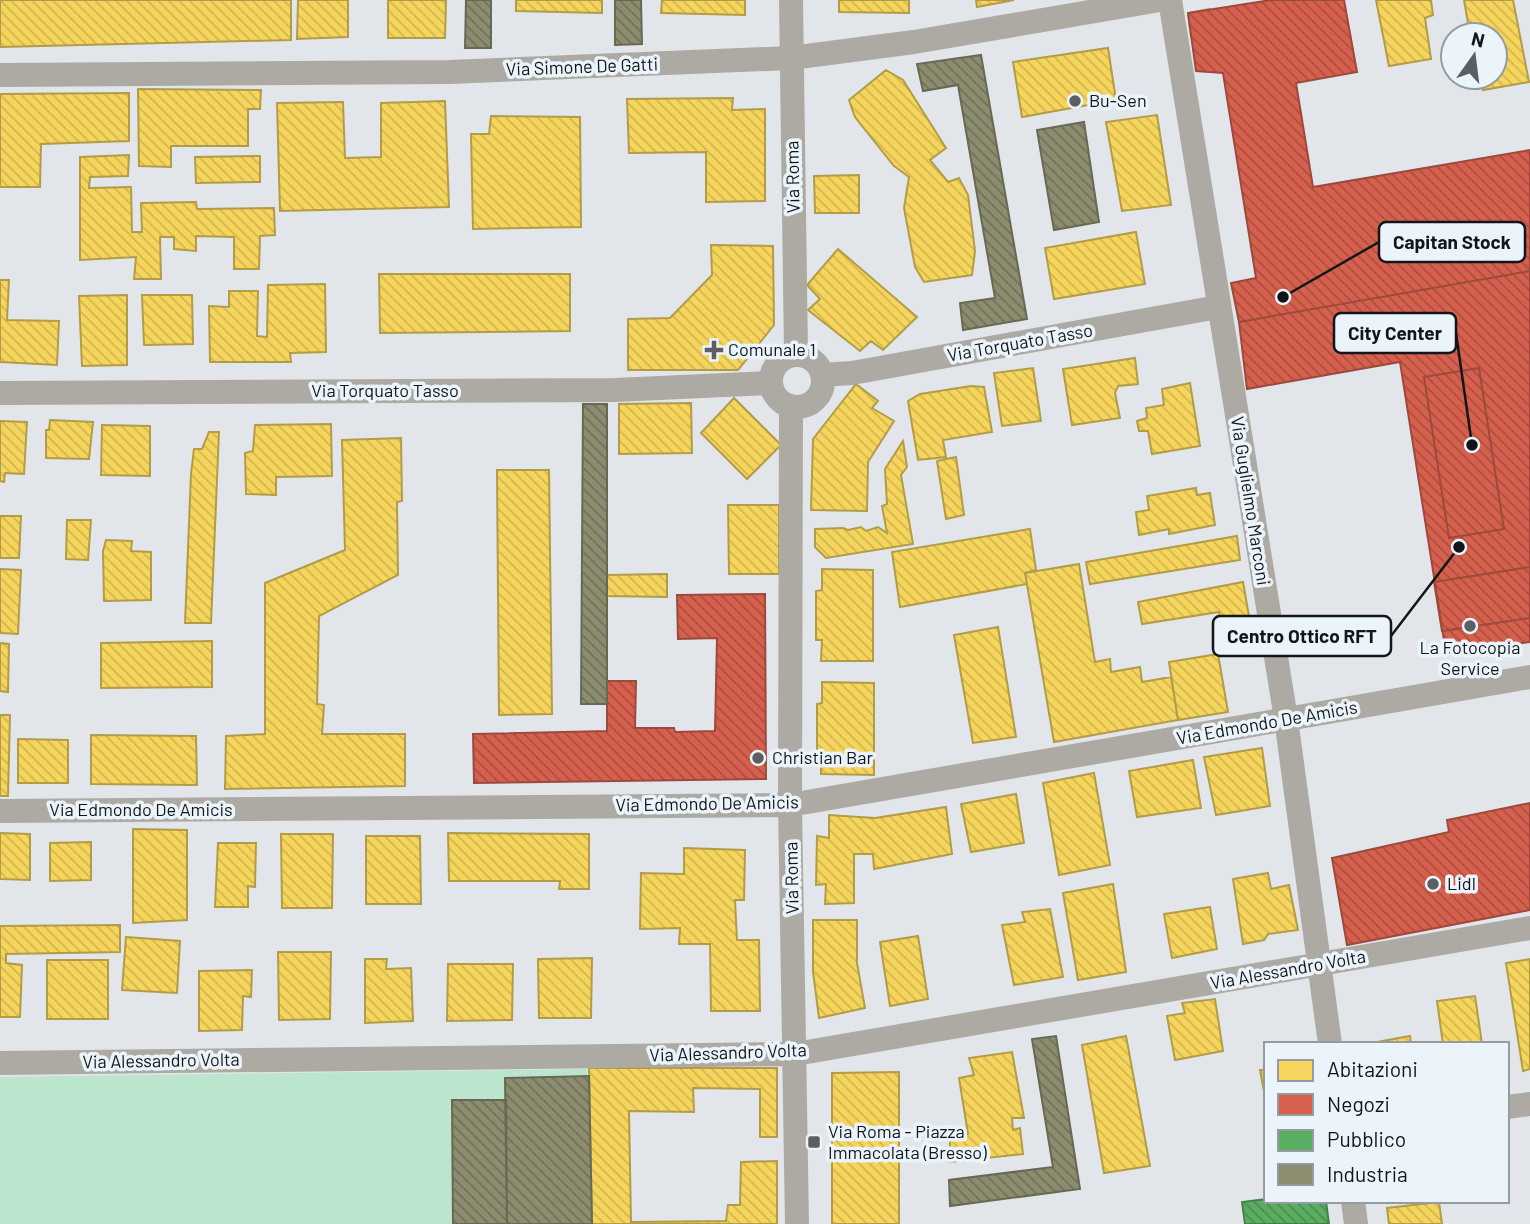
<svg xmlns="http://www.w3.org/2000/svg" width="1530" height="1224" font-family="Barlow,sans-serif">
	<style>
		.green { fill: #bbe5cc }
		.homes { fill: url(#homes-back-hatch); stroke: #b29c48; stroke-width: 2 }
		.shops { fill: url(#shops-back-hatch); stroke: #9c4a3d; stroke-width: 2 }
		.public { fill: url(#public-back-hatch); stroke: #45804b; stroke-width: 2 }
		.industry { fill: url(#industry-back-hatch); stroke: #686954; stroke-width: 2 }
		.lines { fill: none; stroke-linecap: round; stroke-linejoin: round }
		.street { stroke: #adaaa3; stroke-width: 24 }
		.poi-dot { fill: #5b5f62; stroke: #ebf4fb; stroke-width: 2.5 }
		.labels { text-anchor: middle; stroke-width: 7; stroke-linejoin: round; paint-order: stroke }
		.street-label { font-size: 18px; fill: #131618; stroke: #ebf4fb }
		.poi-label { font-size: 18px; fill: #131618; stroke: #ebf4fb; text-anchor: start }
		.leader { fill: none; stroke: #131618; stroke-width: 2.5 }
		.callout-dot { fill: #131618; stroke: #ebf4fb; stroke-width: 2.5 }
		.callout { fill: #ebf4fb; stroke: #131618; stroke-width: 2.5 }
		.callout-label { font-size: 19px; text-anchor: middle; font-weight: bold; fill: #131618 }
	</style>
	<defs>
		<pattern id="homes-back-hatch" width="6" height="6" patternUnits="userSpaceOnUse" patternTransform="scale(1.75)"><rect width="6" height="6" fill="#f6d55c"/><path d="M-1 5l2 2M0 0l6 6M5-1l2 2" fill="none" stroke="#d2b64f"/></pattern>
		<pattern id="shops-back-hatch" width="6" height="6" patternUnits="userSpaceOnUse" patternTransform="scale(1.75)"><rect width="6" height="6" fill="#d6604d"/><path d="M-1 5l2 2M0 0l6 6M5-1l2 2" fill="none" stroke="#ac4e3f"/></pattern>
		<pattern id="public-back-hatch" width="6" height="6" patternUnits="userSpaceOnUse" patternTransform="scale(1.75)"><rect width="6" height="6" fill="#5aae61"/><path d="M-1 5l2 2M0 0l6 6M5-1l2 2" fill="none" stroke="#498d4f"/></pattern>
		<pattern id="industry-back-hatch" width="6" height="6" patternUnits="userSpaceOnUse" patternTransform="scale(1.75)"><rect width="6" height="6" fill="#8c8c6e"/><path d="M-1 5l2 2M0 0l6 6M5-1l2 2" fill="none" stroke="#717159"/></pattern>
	</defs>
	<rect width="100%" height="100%" fill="#e2e6ea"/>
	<path class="green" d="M587 1069 589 1224H0V1077Z"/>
	<path class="homes" d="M0 0H291V40L0 47Z
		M298 0H348V37L297 39Z
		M388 0H446L445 38H388Z
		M516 0H602V13L516 11Z
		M662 0H745V15L661 13Z
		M839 0H909V13L839 12Z
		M976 0H1014L977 7Z
		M1376 0H1431L1433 15 1425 18 1431 59 1389 66Z
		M1464 0H1513L1529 82 1483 90 1479 77H1495V35H1470Z
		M1210 9 1213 33 1191 37 1188 13Z
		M1108 48 1116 100 1022 117 1013 62Z
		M886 70 903 80 946 148 930 160 948 182 959 178 968 195 975 251 972 275 924 282 915 267 904 208 909 177 894 166 855 117 849 100Z
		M138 89 261 90 260 109H248V146H171V167L139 166Z
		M129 93V141L41 144 40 187H0V94Z
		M733 98 732 110 765 109V201L706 202V152L629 153 627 99Z
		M445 101 449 207 280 211 277 103 343 102 345 158 381 157V103Z
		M1157 115 1171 205 1122 211 1106 122Z
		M491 116 580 117 581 227 473 229 471 134H489Z
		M129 155 128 176 90 177 89 188 131 187 132 232H142L141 203 196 202 197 209 274 208 275 235 260 236 259 269H234V237L196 236V251L174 249V237H160L161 279H134L136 257 80 260V157Z
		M260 156V182L196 183 195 157Z
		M859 175V213H815L814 176Z
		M1136 232 1145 284 1054 299 1045 248Z
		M711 245 773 246 774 325 738 370H628V319L670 318 712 275Z
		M838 249 917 317 883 350 871 341 860 351 808 310 820 299 807 285Z
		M379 274H570V331L380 333Z
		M0 280H9L7 320 59 321 57 365 0 362Z
		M325 284 326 352 290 353 291 362H210L209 306 229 307V291H258L257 336 267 337 268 285Z
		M127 295V365L82 366 79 296Z
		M142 295H192L193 344 144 345Z
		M1135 358 1138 384 1118 386 1115 393 1120 418 1072 425 1063 369Z
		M1033 368 1041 421 1002 426 994 373Z
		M1190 383 1200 446 1152 454 1148 431H1139L1137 421 1147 418 1146 408 1164 405 1162 389Z
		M856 384 878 401 872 408 894 421 868 462 867 511 811 510 813 439Z
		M971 386 984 387 992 432 943 440 946 457 918 460 908 401 920 394Z
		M734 398 781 445 747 479 701 433Z
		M691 403 692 453 619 454V404Z
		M50 420 93 422 89 459 46 458V430H49Z
		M0 421 27 422 24 474 5 473 4 482 0 481Z
		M331 424 332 476 276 477V495L246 494 245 453 253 451 255 425Z
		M102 425 150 426V476L101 475Z
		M209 432H219L211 623H185L191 474 194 449H202Z
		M401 438 402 501 397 502 398 575 319 616 317 704 324 705 322 734H405V786L225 789 226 736 265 734V583L345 550 342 440Z
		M903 441 907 467 901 475 913 544 826 558 815 547V529L843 528 848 530 861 527 866 531 878 527 887 533 882 506 887 504 885 469Z
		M956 457 964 515 946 519 937 461Z
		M497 470H549L552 714 499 715Z
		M1196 488 1197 495 1210 493 1215 525 1169 534V529L1139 535 1136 512 1149 510 1147 496Z
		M728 505H779V574H729Z
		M0 516H21L19 558H0Z
		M67 520H91L88 560 66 559Z
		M1030 529 1036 570 1025 573 1027 584 900 607 892 552Z
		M1237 536 1240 560 1090 584 1086 562Z
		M106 540 132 541 131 551 151 552V600L104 601 103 551Z
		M1079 564 1095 662 1110 659 1111 672 1140 667 1142 682 1171 677 1178 720 1054 742 1025 573Z
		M0 569 21 570 18 634 0 633Z
		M822 569 873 570V661H821L822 640H816V591L822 590Z
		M667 574V597L607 596V575Z
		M1243 582 1250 622 1221 626 1219 612 1142 624 1138 602Z
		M998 627 1016 737 973 743 954 635Z
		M212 641V687L101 688V643Z
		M0 643 9 644 8 692 0 691Z
		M1218 654 1228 712 1178 720 1169 662Z
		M822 682 874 683V775L821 774V754L817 755V704L822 703Z
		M0 715H10L8 796H0Z
		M91 735 196 736 197 785 91 784Z
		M18 739 68 740V783H18Z
		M1262 748 1270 806 1216 815 1204 757Z
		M1193 760 1201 808 1137 817 1129 771Z
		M1094 773 1110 865 1059 875 1043 783Z
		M1016 794 1024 843 971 852 961 804Z
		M946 807 952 854 874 869 873 854H854V903L825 904 826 884 816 885 817 836 829 838V815L875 818Z
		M133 829 187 830V920L133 923Z
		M0 833 30 834V880L0 879Z
		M448 833 589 834V889H559L560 881H449Z
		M281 834H333L332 908H282Z
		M366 836H420L421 904H366Z
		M91 842V880L50 881V843Z
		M218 843H256L255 887 248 886V907H215Z
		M684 848 745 850 744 900H735L737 940H759L760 1011H711L710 944H679L680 928 640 929 641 873 684 874Z
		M1268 873 1271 889 1289 885 1298 930 1268 934 1264 940 1243 944 1233 879Z
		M1113 884 1126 972 1078 980 1063 893Z
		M1210 907 1217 949 1172 958 1164 914Z
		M1050 909 1063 977 1014 985 1002 925 1025 922 1022 912Z
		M813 920H857V963L865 1008 819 1018 813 972Z
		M120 925V952L6 954V963L22 965 20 1017H0V926Z
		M918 936 928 999 890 1006 880 942Z
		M126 937 180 941 177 993 122 990Z
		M278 952H331L330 1019 279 1020Z
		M592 958 591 1018H539L538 959Z
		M365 959H387L386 969 411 968 413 1021 365 1023Z
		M1530 959V1069L1523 1071 1506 963Z
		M47 960H108V1019H47Z
		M448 964H513L512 1020 447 1021Z
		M252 970 251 997 243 996 242 1030 199 1031V971Z
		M1475 996 1482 1044H1443L1437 1001Z
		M1215 999 1223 1051 1175 1060 1167 1016 1185 1013 1182 1003Z
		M1126 1036 1150 1166 1104 1173 1082 1045Z
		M1410 1036 1411 1044H1366Z
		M1012 1052 1024 1118H1012L1013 1130 1020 1128 1023 1154 950 1162V1137L968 1134 959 1078 974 1075 969 1058Z
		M589 1068H777V1137H760V1089L693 1088 694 1112 629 1111 631 1222 726 1221 728 1205H740L741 1162 777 1161V1224H592Z
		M1260 1070H1266V1102Z
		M899 1072V1224H832V1073Z
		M1439 1202 1442 1224H1389L1387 1208Z"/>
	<path class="shops" d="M1271 0H1344L1357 72 1296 83 1313 187 1530 150V271L1239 322 1231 283 1256 278 1223 73 1196 71 1188 13Z
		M1530 271V642L1446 653 1400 362 1247 389 1239 322Z
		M1479 368 1504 529 1449 538 1424 377Z
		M1530 567V618L1442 631 1434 582Z
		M765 594 766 779 474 783 473 734 607 731V681H636L635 728H674L675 732 715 731 717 638 678 639 677 595Z
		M1530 803V910L1347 945 1332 858 1449 832 1447 820Z"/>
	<path class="public" d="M1266 1199 1326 1201 1329 1224H1245L1242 1202Z"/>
	<path class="industry" d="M466 0H491V48H465Z
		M615 0H641L642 44 615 45Z
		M981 55 1027 319 963 330 960 303 995 298 958 85 923 91 917 64Z
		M1084 122 1099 222 1054 230 1037 130Z
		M583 404H607V704H581Z
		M1056 1036 1080 1189 950 1206 949 1180 1053 1167 1032 1039Z
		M589 1076 592 1224H507L505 1078Z
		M452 1100H506L507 1224H453Z"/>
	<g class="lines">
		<path class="street" d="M791 0 796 354
			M1170 0 1286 719 1330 1044
			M0 75 449 72 791 58 914 42 1160 0
			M771 381a26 26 0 1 1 52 0a26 26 0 1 1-52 0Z
			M822 375 852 373 1218 307
			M0 393 615 390 770 383
			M791 406 790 805 797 1224
			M0 811 790 805 1530 677
			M0 1063 795 1054 1530 928
			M1507 1107 1530 1104
			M1353 1201 1356 1224"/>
	</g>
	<g class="poi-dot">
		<circle cx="1075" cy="101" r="7"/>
		<path d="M710.5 339.5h7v7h7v7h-7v7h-7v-7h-7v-7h7z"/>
		<circle cx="1470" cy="626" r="7"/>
		<circle cx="758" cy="758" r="7"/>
		<circle cx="1433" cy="884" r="7"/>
		<rect x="807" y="1135" width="14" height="14" rx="3.5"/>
	</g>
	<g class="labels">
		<g class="street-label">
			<text transform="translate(582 67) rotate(-2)" y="6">Via Simone De Gatti</text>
			<text transform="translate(793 177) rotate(-91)" y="6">Via Roma</text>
			<text transform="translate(1020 343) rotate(-10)" y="6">Via Torquato Tasso</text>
			<text x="385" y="397">Via Torquato Tasso</text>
			<text transform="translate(1250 501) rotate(81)" y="6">Via Guglielmo Marconi</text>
			<text transform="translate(1267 723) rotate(-10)" y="6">Via Edmondo De Amicis</text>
			<text transform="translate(707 804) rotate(-1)" y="6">Via Edmondo De Amicis</text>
			<text x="141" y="816">Via Edmondo De Amicis</text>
			<text transform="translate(792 878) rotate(-91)" y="6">Via Roma</text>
			<text transform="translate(1288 970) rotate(-10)" y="6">Via Alessandro Volta</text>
			<text transform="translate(728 1053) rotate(-2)" y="6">Via Alessandro Volta</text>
			<text transform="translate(161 1061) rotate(-1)" y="6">Via Alessandro Volta</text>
		</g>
		<g class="poi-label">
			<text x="1089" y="107">Bu-Sen</text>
			<text x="728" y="356">Comunale 1</text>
			<text x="1470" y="654" text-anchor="middle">La Fotocopia<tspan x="1470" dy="21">Service</tspan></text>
			<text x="772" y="764">Christian Bar</text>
			<text x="1447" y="890">Lidl</text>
			<text x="828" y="1138">Via Roma - Piazza<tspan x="828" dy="21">Immacolata (Bresso)</tspan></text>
		</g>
	</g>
	<path class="leader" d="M1283 297L1379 242M1472 445L1456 333M1459 547L1391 636"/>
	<g class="callout-dot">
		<circle cx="1283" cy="297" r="7"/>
		<circle cx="1472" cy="445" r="7"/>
		<circle cx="1459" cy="547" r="7"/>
	</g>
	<g class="callout">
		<rect x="1379" y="222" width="146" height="40" rx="7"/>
		<rect x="1334" y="313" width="122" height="40" rx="7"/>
		<rect x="1213" y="616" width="178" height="40" rx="7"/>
	</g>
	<g class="callout-label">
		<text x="1452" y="249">Capitan Stock</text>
		<text x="1395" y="340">City Center</text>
		<text x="1302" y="643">Centro Ottico RFT</text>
	</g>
	<rect x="1264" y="1042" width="245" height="161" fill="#ebf4fb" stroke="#959ba0" stroke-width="2"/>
	<rect x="1278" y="1060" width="35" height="21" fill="#f6d55c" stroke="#959ba0" stroke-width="2"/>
	<text x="1327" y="1077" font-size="21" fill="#131618">Abitazioni</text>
	<rect x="1278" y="1094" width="35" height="21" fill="#d6604d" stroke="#959ba0" stroke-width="2"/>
	<text x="1327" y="1112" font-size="21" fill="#131618">Negozi</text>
	<rect x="1278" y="1130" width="35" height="21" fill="#5aae61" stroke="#959ba0" stroke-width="2"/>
	<text x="1327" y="1147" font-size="21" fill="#131618">Pubblico</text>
	<rect x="1278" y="1164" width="35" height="21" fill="#8c8c6e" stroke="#959ba0" stroke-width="2"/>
	<text x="1327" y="1182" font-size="21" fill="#131618">Industria</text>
	<g transform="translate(1474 56) rotate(14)"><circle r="33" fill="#ebf4fb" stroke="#959ba0" stroke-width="2"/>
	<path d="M0-5L12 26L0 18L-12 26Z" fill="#5b5f62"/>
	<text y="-10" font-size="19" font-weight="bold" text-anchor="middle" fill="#131618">N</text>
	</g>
</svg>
